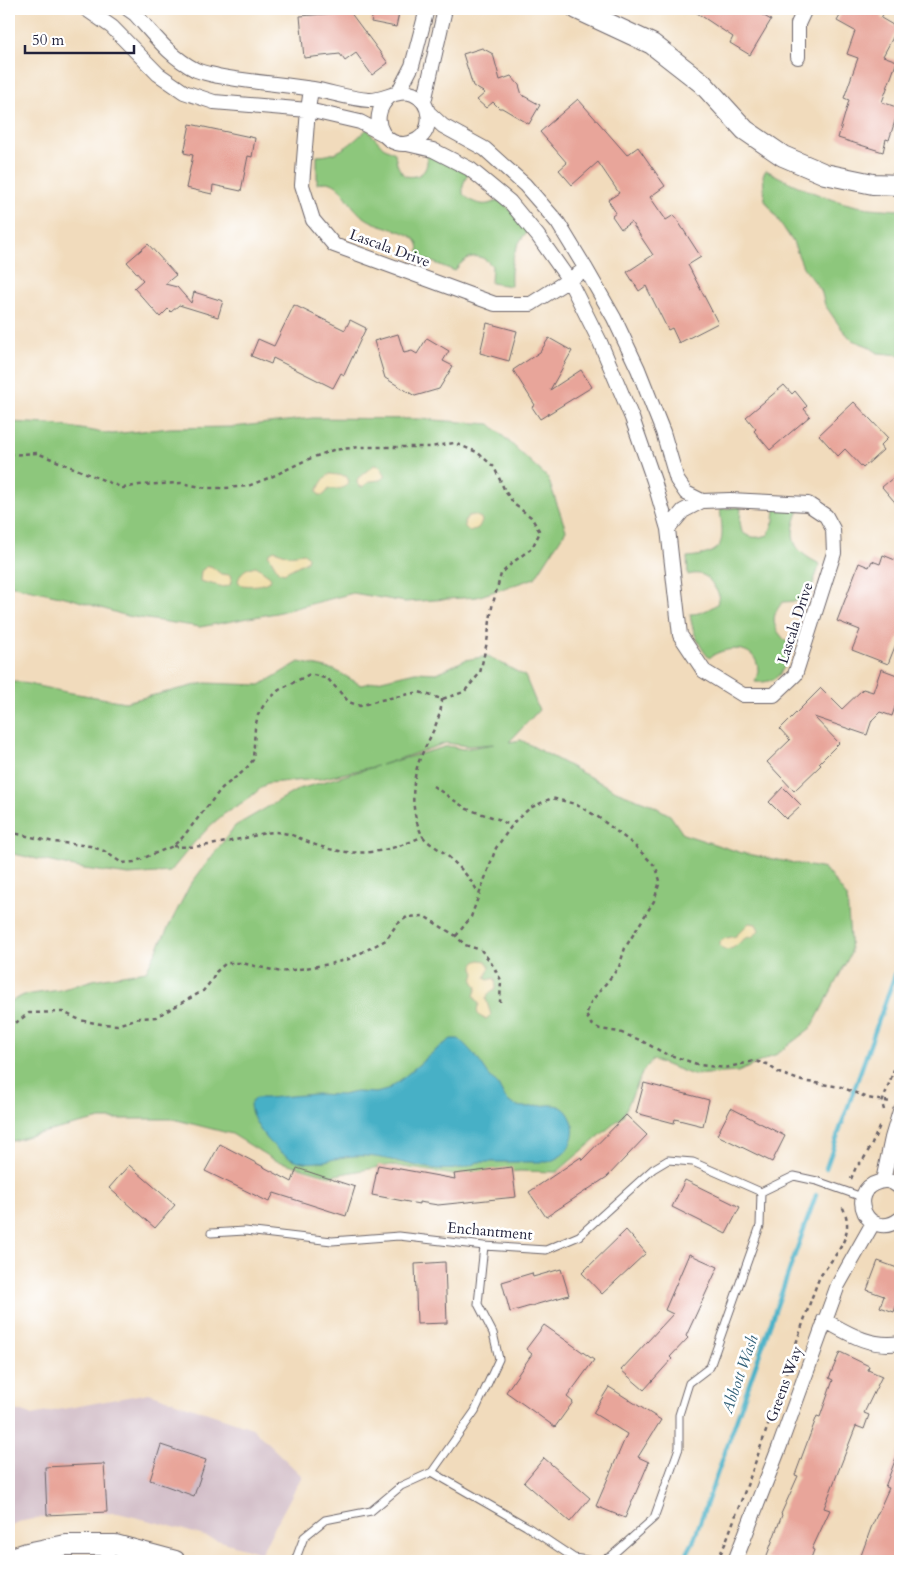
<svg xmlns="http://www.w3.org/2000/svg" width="909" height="1570" font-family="Cardo,serif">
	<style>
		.industrial { fill: #d2bdc7 }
		.green { fill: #8dc77c; stroke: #58745c; fill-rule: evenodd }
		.sand { fill: #eeda9e; stroke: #887e6c }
		.water { fill: #47b0c6; stroke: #346980 }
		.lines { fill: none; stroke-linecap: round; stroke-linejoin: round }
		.stream { stroke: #47b0c6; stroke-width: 4.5 }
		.building { fill: #e8a59a }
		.lane-casing { stroke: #6a6368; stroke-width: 9 }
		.street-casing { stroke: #6a6368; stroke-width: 16 }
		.secondary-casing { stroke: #6a6368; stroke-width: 22 }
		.path { stroke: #6a6368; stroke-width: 2.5; stroke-dasharray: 4 4; stroke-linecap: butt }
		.lane { stroke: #fff; stroke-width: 7 }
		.street { stroke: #fff; stroke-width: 14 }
		.secondary { stroke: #fff; stroke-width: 20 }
		.labels { text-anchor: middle; stroke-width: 5; stroke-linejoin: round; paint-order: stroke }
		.street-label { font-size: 15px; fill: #22223b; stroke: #fff }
		.water-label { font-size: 16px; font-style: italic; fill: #33627a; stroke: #fff }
	</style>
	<rect width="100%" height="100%" fill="#fff"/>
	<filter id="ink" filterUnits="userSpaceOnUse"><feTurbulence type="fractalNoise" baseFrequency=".02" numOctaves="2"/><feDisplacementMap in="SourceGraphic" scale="10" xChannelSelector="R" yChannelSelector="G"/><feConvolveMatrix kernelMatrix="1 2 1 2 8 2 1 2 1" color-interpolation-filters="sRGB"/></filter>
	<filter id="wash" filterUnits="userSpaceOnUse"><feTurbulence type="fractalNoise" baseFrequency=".0096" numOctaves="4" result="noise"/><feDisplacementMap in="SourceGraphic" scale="20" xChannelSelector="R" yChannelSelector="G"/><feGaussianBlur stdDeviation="1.12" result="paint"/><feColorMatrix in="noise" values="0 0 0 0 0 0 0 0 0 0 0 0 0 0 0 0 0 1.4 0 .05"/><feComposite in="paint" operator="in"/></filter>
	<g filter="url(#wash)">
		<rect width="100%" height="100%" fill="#f1dbbc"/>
		<path class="industrial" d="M149 1393 252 1428 302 1476 261 1553 167 1525 118 1513H63L18 1522 9 1526V1408L31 1415Z"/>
		<path class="green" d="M367 129 383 147 395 153C396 163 398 169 405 176 423 179 430 168 426 152L468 173 463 185V194C474 205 487 208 500 199L529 230C513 246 510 264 511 286L491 283 492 266C480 251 465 255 455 271L417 256C428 230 383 230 367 219 364 217 360 215 358 212 345 200 339 175 317 184V156C339 156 352 143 367 129Z
			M766 170C795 186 825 199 857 206 871 209 886 209 900 210V355L878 353 868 346 852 340 841 328 825 305 821 290 803 267 793 242 765 200 763 175Z
			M313 418 420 419 490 424 548 478 566 530 535 578 477 597 405 602 353 593 276 613 200 627 127 616 69 598 9 585V422L50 424 112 434 170 428 233 427Z
			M741 507 740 522 742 532C751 539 758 538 768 535L774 521 775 508 799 510C787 539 793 551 820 564L806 603 799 601 783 602C766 620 776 632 791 646 785 668 781 684 755 682 756 679 758 673 758 670 757 643 724 646 709 658 698 645 692 630 690 614 700 614 708 610 717 604L719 595C711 581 706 570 688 575L687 557C726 554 724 543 720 509Z
			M488 656 525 676 539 710 509 742 521 740 616 791 650 804 670 815 683 834 742 853 825 869 847 897 851 953 812 1027 777 1054 738 1072 693 1075 653 1060 643 1071 623 1116 557 1172 520 1171 460 1176 391 1165 330 1176 274 1160 232 1134 173 1119H100L29 1136 9 1142V1002L24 995 60 990 93 980 146 971 190 885 235 826 299 789 377 766 320 779 267 783 248 799 224 814 211 825 193 844 170 872 129 875 84 869 9 853V680L66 692 125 702 205 683 260 685 299 662 335 670 361 685 415 672 437 673 465 660ZM446 743 468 746 494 744 463 749 448 746 381 765Z"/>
		<path class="sand" d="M374 465 380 466 386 476 380 480 371 481 362 487 358 485 357 482 358 478Z
			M330 474 346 476 349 481C345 490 337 489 329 489L324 495H319L317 491C321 484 323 478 330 474Z
			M474 515 481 518 482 522 478 528 470 532 465 527 464 522 468 516Z
			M274 550 289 555 304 553 308 557 307 561 284 573 278 571 268 554Z
			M211 566 221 574 230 575 232 577 230 585 224 587 200 581 201 571 206 567Z
			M256 566 270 576 271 580C263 586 251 586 241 585L238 581C241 571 246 568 256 566Z
			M749 923 756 924 759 930C751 940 752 935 744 939 737 944 735 949 725 950L720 946V942L723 939 736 936Z
			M480 960 486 961 490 967 485 978 488 980 495 978 496 988 489 993 486 999 491 1015 486 1019C478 1017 475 1012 479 1004L474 996 477 987 473 981 475 973C471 966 473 962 480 960Z"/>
		<path class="water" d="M451 1039H459C471 1050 479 1060 488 1074 491 1078 495 1081 498 1085 501 1090 504 1098 508 1101 528 1119 560 1088 572 1121 575 1131 573 1138 569 1147 565 1155 556 1159 548 1162H478C439 1183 394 1153 354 1156 334 1157 312 1168 293 1159 275 1152 251 1124 250 1104L255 1098H267L315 1094 342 1095 356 1092 376 1093 387 1090 403 1078 437 1049Z"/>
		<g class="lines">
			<path class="stream" d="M826 1168 900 961
				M683 1561 693 1542 816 1195"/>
		</g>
		<g id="blocks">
			<path class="building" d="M374 9H400L396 27 371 22Z
				M691 9H752L771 20 750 55 730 43 733 37Z
				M844 9H886L881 18 898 28 883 56 897 61 882 102 899 108 889 140 886 139 883 152 838 138 849 100 844 98 858 58 847 54 855 31 837 21Z
				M350 12 388 63 372 75 356 53 345 61 340 54 304 58 300 16Z
				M482 48 493 54 500 80 511 76 519 85 522 95 540 105 529 124 502 108H499L493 102 486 108 477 100 485 93 473 86 463 54Z
				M578 99 627 155 638 147 665 186 650 197 666 220 674 215 701 257 688 265 718 323 679 343 672 328 668 330 646 286 639 291 627 272 653 255 631 222 621 229 612 216 616 213 608 200 619 193 598 162 572 185 559 170 567 163 540 132Z
				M190 124 255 138 252 157 248 156 241 191 213 185 212 194 186 188 193 155 184 153Z
				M148 244 176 275 165 284 177 287 191 303 194 292 223 301 218 317 179 305 171 312 168 309 160 317 134 288 143 280 127 262Z
				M294 305 345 330 350 320 366 328 344 375 341 373 333 388 273 358 271 364 251 356 258 339 274 346Z
				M487 323 517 331 509 361 480 353Z
				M398 334 404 353 412 351 417 354 427 338 449 351 443 361 453 366 439 389 415 396 385 378 374 341Z
				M549 338 572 351 550 390 581 370 592 387 540 419 532 407 535 405 513 370 540 352Z
				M784 385 792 394 795 391 807 406 804 409 810 416 770 450 754 431 756 429 746 417Z
				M854 402 888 438 880 446 883 450 863 468 845 449 838 456 819 435Z
				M900 472V508L882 487Z
				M883 555 900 562V634L888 664 852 650 860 630 837 621 859 563 869 567 872 561 880 564Z
				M881 669 897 675 900 678V692L892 716 880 712 872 720 867 735 814 717 839 743 819 763 821 765 794 791 767 762 790 740 780 729 821 688 842 709 863 689 873 692Z
				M783 787 801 805 786 819 769 802Z
				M644 1083 709 1100 703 1126 675 1119 674 1123 636 1113Z
				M731 1108 785 1136 772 1162 717 1135Z
				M626 1115 647 1135 607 1177 546 1217 529 1192 581 1157 582 1160Z
				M220 1144 292 1182 297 1168 355 1187 346 1216 274 1193 269 1202 205 1171Z
				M129 1165 175 1205 155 1228 109 1188Z
				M378 1165 455 1179 454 1174 512 1167 516 1197 438 1205 419 1202V1204L372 1195Z
				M685 1180 740 1207 726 1234 672 1207Z
				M626 1230 646 1253 602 1294 582 1273Z
				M689 1254 718 1267 686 1336 688 1338 670 1357 672 1359 644 1390 621 1370 673 1314 665 1310Z
				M878 1261 900 1269V1295L894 1312 880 1307 884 1296 867 1290Z
				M445 1262 447 1323 417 1324 415 1264Z
				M561 1269 569 1295 510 1312 502 1282 532 1273 533 1277Z
				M544 1325 594 1360 567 1397 573 1402 555 1427 506 1392 532 1354 526 1349Z
				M840 1352 869 1366 868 1370 882 1376 864 1413 869 1415 864 1429 856 1426 824 1508 830 1510 812 1549 814 1550 810 1561H774L766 1558 782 1515 781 1514 798 1476 795 1475 817 1416 820 1417 833 1380 829 1378Z
				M609 1387 661 1420 638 1457 649 1462 625 1518 596 1506 627 1434 593 1413Z
				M161 1445 206 1460 194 1496 150 1480Z
				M899 1450 900 1561H859L871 1528 889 1488 885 1487Z
				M544 1458 590 1498 570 1522 524 1482Z
				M104 1464 107 1512 47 1515 45 1467Z"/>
		</g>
	</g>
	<g filter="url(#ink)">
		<use href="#blocks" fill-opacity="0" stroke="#6a6368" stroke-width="1"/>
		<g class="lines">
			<defs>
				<path id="lane" d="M761 1192 794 1176 817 1181 862 1197
					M211 1233 245 1231 332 1241 399 1236 484 1246 546 1250 579 1236 653 1169 668 1160 693 1162 761 1192
					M432 1472 526 1526 574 1558 593 1561
					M295 1561 304 1537 325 1520 371 1511 401 1486 432 1472 475 1411 499 1359 493 1333 478 1304 484 1246
					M599 1561 610 1557 654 1518 679 1448V1415L689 1383 710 1367 760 1226 761 1192"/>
				<path id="street" d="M86 9 112 27 158 74 184 92 214 102 308 110 360 122 383 134
					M128 9 135 14C154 35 170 57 196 70 203 73 211 74 218 76 249 82 281 84 313 89 331 92 350 99 369 100 384 101 398 88 413 94 432 102 434 130 417 140 389 156 363 120 390 96
					M798 57V24L805 9
					M311 89 308 110 302 185 313 220 334 245 495 304H531L586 269
					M398 93 412 66 427 9
					M424 102 445 9
					M407 144 433 150 470 169 510 202 538 236 569 280 600 342 632 418 654 481 668 529 680 635 704 671 743 695H774L795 675 834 553 833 529 826 516 808 504 730 500 702 501 686 493 677 480 663 432 638 369 614 318 586 269 558 223 525 185 485 149 443 126 429 113
					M668 529 683 511 702 501
					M883 1181 892 1138 900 1111
					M900 1188C894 1182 887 1179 879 1182 845 1191 868 1243 900 1219
					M824 1320C849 1334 871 1348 900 1343
					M735 1561 779 1448 838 1285 873 1223"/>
				<path id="secondary" d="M577 9 652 44 702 83 745 130 783 156 825 174 873 184 900 185
					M9 1559 27 1553 66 1545H115L175 1561"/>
			</defs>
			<use href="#lane" class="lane-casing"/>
			<use href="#street" class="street-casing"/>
			<use href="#secondary" class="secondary-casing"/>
			<path class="path" d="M9 455 37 453 123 488 139 485 181 483 206 488H225L248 486 271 477 306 460 333 450 360 447H430L454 443 477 452 494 467 505 491 515 505 531 517 540 532 532 548 512 563 501 574 492 607 487 642 480 673 464 692 442 699 419 692 376 701 360 706 349 702 328 679 310 674 279 690 265 703 258 715 255 728 253 760 245 770 222 788 182 838 173 846 134 862 122 863 104 851 90 846 54 842 9 832
				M442 699C441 719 430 737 421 756 411 780 410 811 422 835 426 842 436 847 443 852 456 863 469 876 478 892
				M433 786 467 809 498 819 511 826
				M173 846C197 849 221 843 245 838 254 836 265 832 275 832 295 833 302 841 319 846 355 858 389 853 423 836
				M456 936 471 917 496 848 515 821 530 808 552 798 575 804 598 817 633 844 656 867 660 881 654 901 625 948 619 967 591 1002 586 1015 591 1024 600 1029 619 1032 640 1040 664 1053 700 1065 725 1068 754 1061 767 1064 779 1073 802 1081 841 1087 868 1098 890 1102
				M9 1028 29 1013 63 1012 80 1020 101 1024 117 1025 139 1018 156 1017 203 991 212 980 216 972 226 963H242L281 972 330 964 349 959 386 940 397 924 407 917 424 916 456 936 465 945 481 950 490 961 501 980 500 1002
				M884 1110 882 1103 900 1053
				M851 1179 856 1167 863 1160 872 1144 880 1125
				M717 1561 725 1544 752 1472 812 1297C815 1290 817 1282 821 1275 835 1255 856 1235 843 1208L844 1204"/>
			<use href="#lane" class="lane"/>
			<use href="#street" class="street"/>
			<use href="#secondary" class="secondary"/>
		</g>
	</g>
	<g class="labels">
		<g class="street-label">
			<text transform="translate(390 248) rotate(20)" y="5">Lascala Drive</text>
			<text transform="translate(795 623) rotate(-72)" y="5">Lascala Drive</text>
			<text transform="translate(490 1231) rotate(5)" y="5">Enchantment</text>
			<text transform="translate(784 1384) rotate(-70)" y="5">Greens Way</text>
		</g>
		<g class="water-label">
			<text transform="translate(739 1374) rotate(-71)" y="6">Abbott Wash</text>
		</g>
	</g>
	<rect width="909" height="1570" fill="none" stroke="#fff" stroke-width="30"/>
	<path d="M25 45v8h109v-8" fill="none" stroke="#22223b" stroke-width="2.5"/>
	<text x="32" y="45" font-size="15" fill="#22223b" stroke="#ffffff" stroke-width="4" paint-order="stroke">50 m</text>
</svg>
